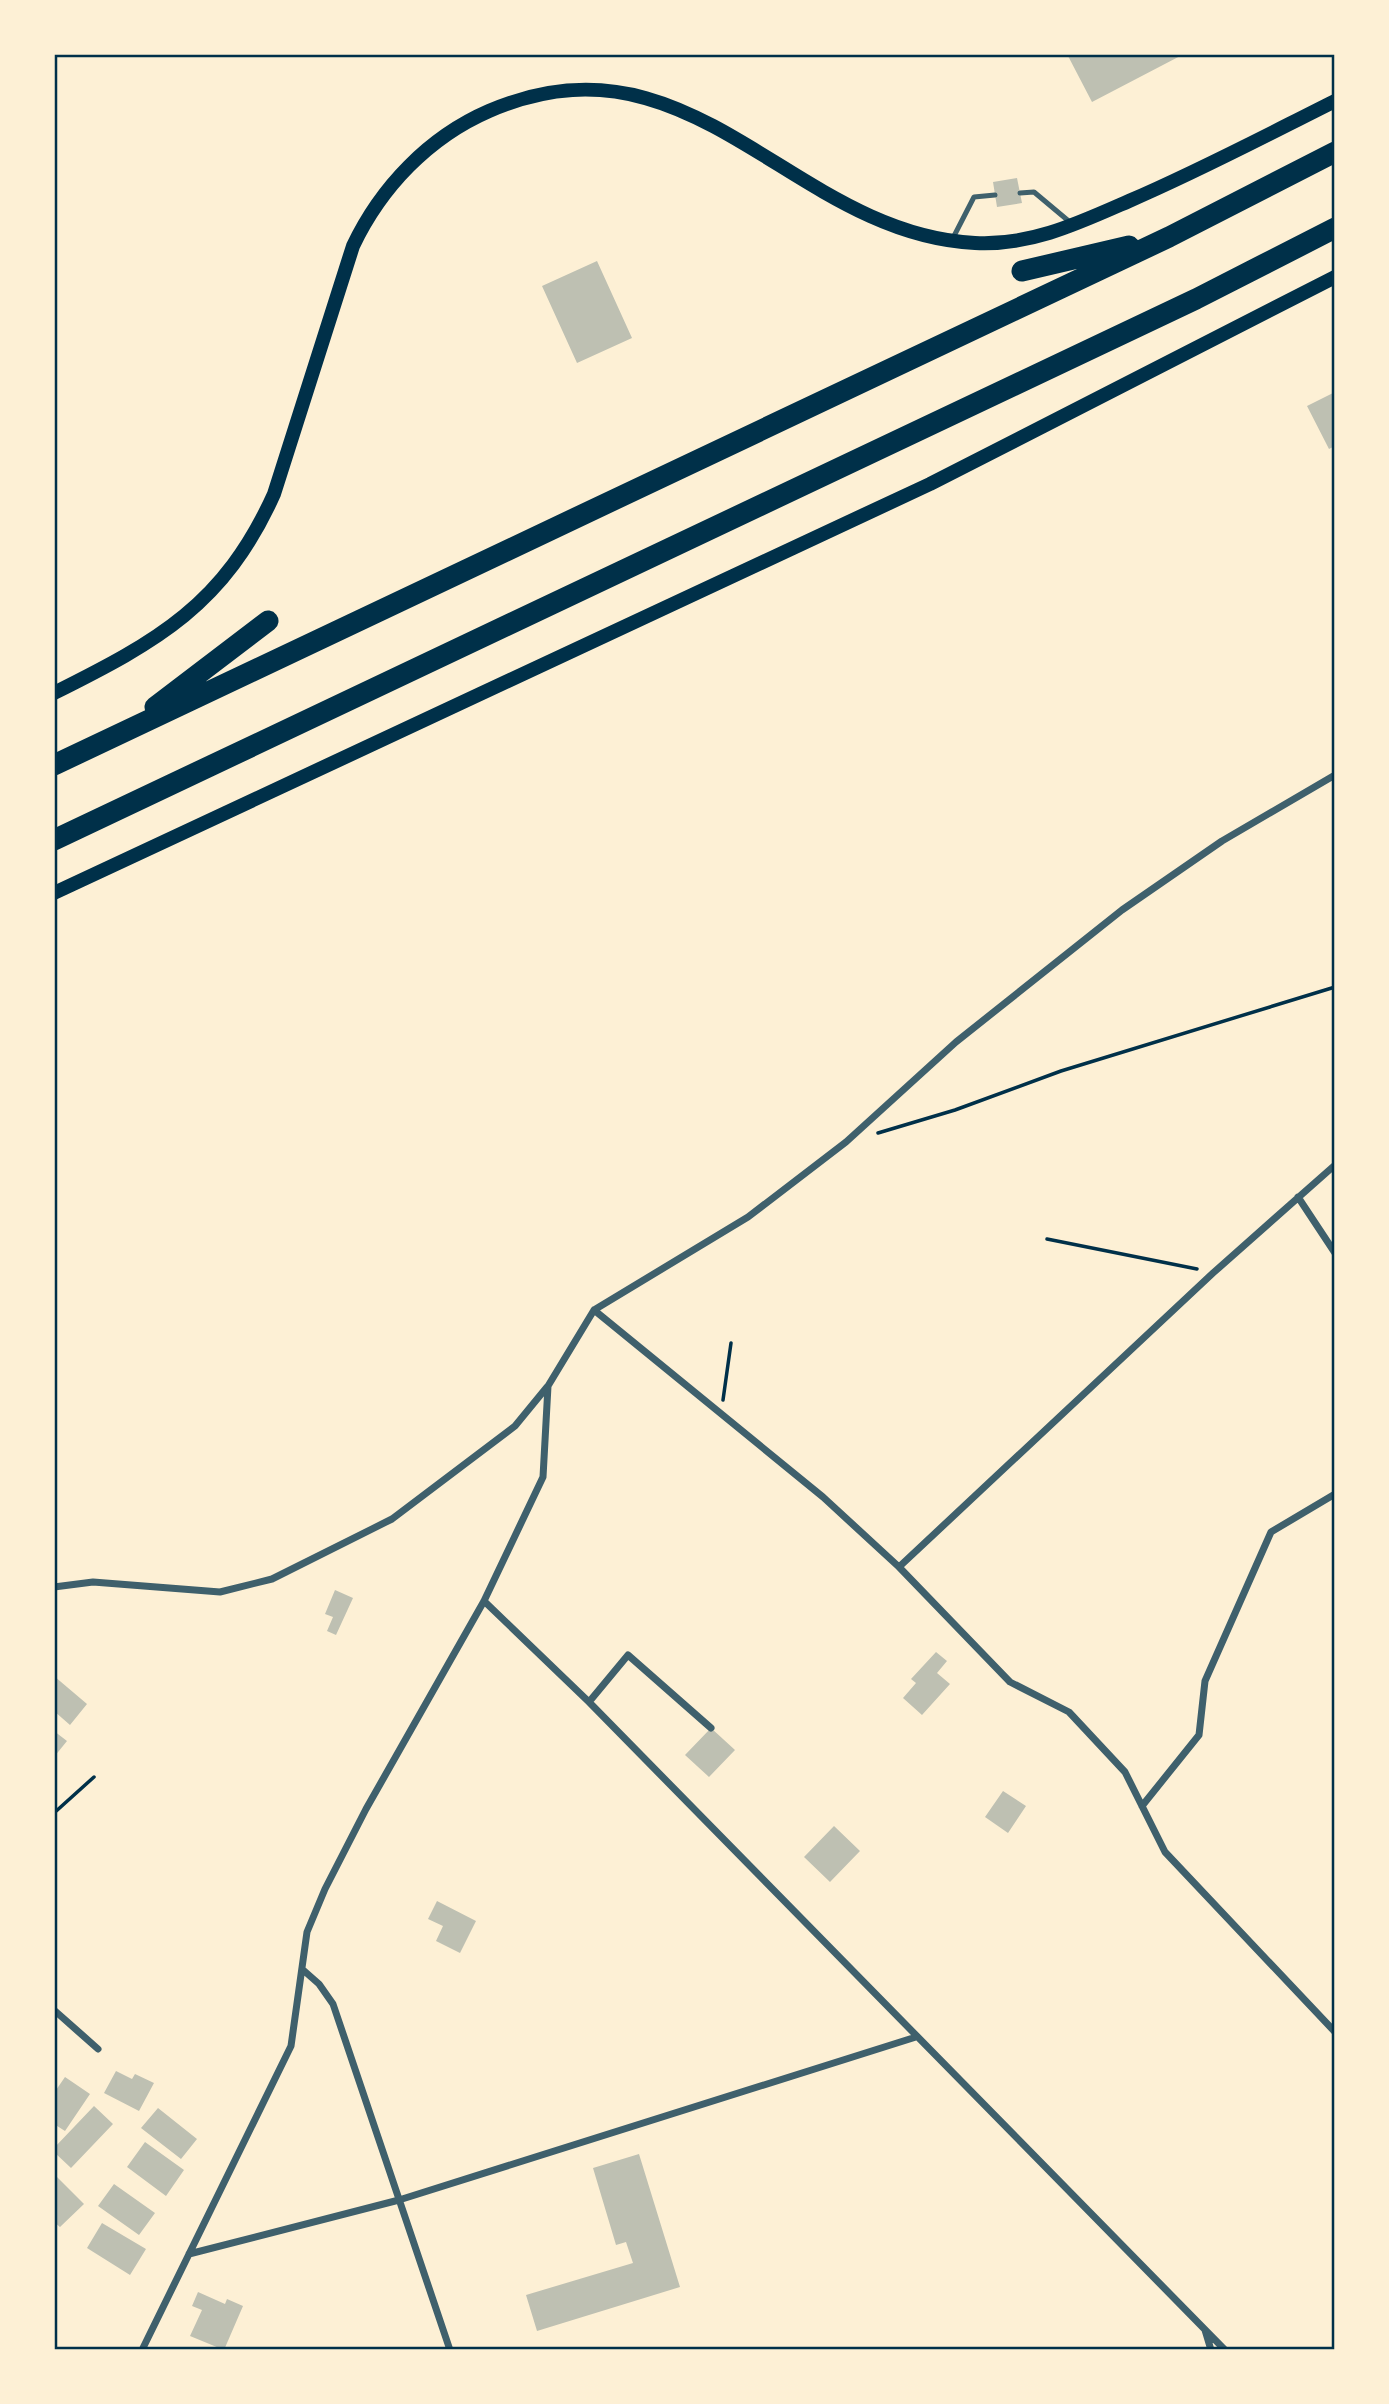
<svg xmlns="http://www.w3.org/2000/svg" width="1389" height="2404" font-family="'Source Serif 4',serif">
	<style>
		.building { fill: #bec0b2 }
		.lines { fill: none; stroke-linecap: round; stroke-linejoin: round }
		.path { stroke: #003049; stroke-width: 3.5 }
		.service { stroke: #3f606c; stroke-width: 5 }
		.minor { stroke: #3f606c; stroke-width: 7 }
		.secondary { stroke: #003049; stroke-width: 14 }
		.motorway { stroke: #003049; stroke-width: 21 }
		.neatline { fill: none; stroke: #003049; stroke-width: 2.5 }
	</style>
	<rect width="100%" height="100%" fill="#fdf0d5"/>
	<path class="building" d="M1067 54H1184L1092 102Z
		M1017 178 1022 203 997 207 993 182Z
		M597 261 632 338 577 363 542 286Z
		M1335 392V446L1329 449 1307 406Z
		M335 1590 353 1598 336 1635 327 1631 333 1617 325 1614Z
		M936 1652 947 1661 937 1673 950 1684 922 1715 903 1698 916 1683 911 1679Z
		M54 1676 87 1704 70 1725 54 1711Z
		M711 1728 735 1750 709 1777 685 1755Z
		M54 1731 67 1741 54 1757Z
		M1003 1791 1026 1806 1008 1833 985 1817Z
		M834 1826 860 1851 830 1882 804 1857Z
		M437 1901 476 1921 460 1953 436 1941 443 1926 428 1919Z
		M116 2071 132 2079 135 2074 154 2083 139 2111 104 2093Z
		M65 2077 90 2094 65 2131 54 2124V2093Z
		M94 2106 113 2124 71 2168 54 2152V2148Z
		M158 2108 197 2139 181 2159 141 2128Z
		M145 2142 184 2170 166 2196 127 2167Z
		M639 2154 680 2287 537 2331 526 2295 633 2263 626 2242 616 2245 593 2168Z
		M54 2174 84 2204 60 2227 54 2222Z
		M114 2184 155 2213 139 2235 98 2206Z
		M102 2223 146 2249 130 2275 87 2248Z
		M198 2292 225 2304 227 2299 243 2306 224 2350 190 2336 202 2310 192 2306Z"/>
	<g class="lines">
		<path class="path" d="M878 1133 955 1110 1061 1071 1335 987
			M1047 1239 1197 1269
			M723 1400 731 1343
			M54 1813 94 1777"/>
		<path class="service" d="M1020 193 1034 192 1071 223
			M953 238 974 197 995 195"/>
		<path class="minor" d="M1298 1197 1335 1253
			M594 1310 823 1497 899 1567 1010 1682 1069 1712 1125 1772 1165 1852 1335 2032
			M899 1567 1213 1273 1335 1165
			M54 1587 93 1582 220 1592 272 1579 392 1519 515 1426 547 1387
			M484 1601 589 1702 1225 2350
			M589 1702 628 1655 711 1728
			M1142 1806 1199 1735 1205 1681 1271 1532 1335 1494
			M302 1969 319 1984 333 2004 450 2350
			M54 2010 98 2049
			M189 2254 399 2200 916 2037
			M1205 2330 1211 2350
			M142 2350 291 2046 307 1932 325 1889 366 1809 484 1601 543 1477 548 1386 594 1310 748 1217 846 1142 956 1042 1122 910 1222 841 1335 775"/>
		<path class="secondary" d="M54 693C158 641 224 605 274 494L353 246C381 187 429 137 489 111 692 23 791 234 975 243 1031 246 1079 223 1129 201 1199 171 1267 135 1335 101
			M54 893 930 484 1335 277"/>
		<path class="motorway" d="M1022 271 1129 246
			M155 707 268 621
			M54 765 1169 237 1335 152
			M54 840 1196 299 1335 228"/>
	</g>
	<rect width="1389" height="2404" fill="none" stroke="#fdf0d5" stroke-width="112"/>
	<rect x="56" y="56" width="1277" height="2292" class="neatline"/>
</svg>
